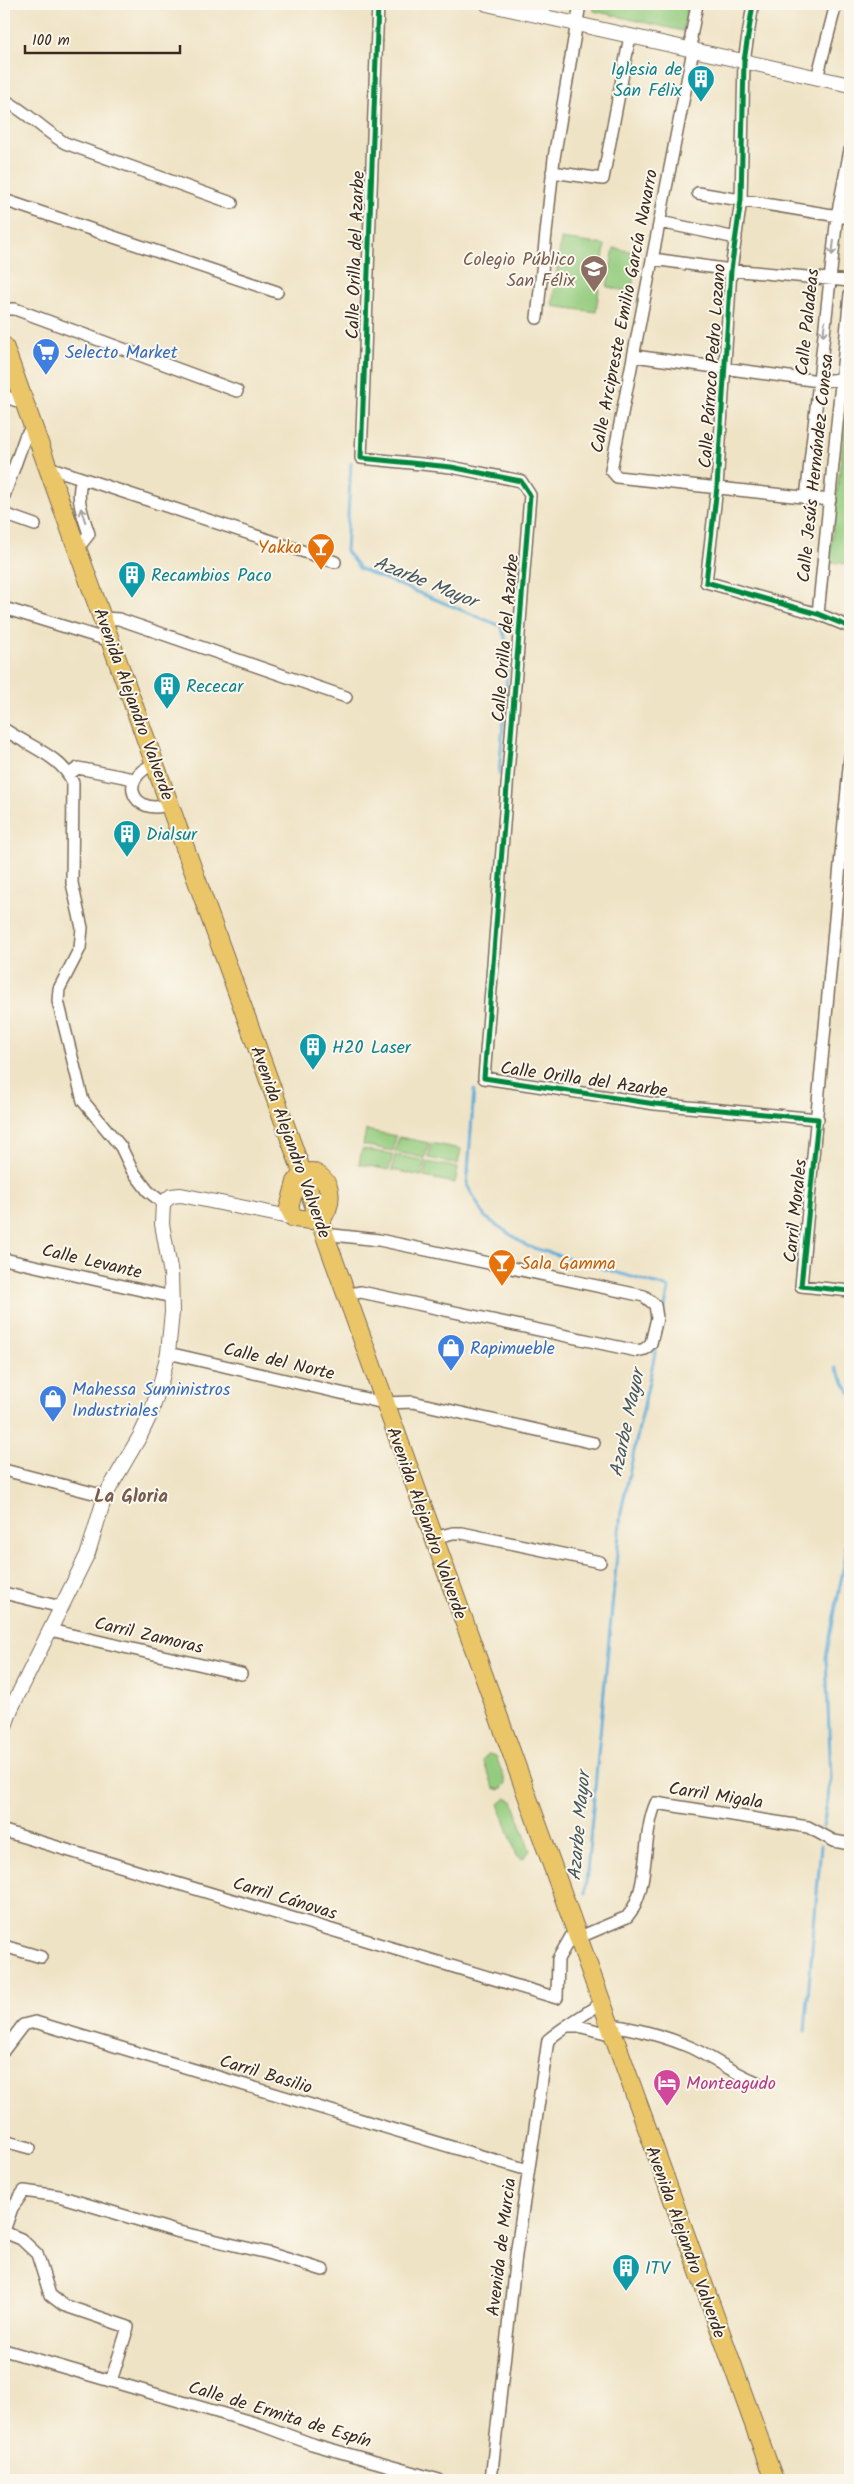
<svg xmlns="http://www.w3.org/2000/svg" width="854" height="2484" font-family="Kalam,sans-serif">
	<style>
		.green { fill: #94cc7f; stroke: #687b4e }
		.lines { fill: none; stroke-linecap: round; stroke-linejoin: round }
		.stream { stroke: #5facd8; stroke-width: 3 }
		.minor-casing { stroke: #7a6b58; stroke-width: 14 }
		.tertiary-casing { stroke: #7a6b58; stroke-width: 16 }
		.primary-casing { stroke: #7a6b58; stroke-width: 20 }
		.minor { stroke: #fff; stroke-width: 11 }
		.tertiary { stroke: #fff; stroke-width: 14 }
		.primary { stroke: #ebc669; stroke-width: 18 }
		.cycleway-casing { stroke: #fbf7ec; stroke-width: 8 }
		.cycleway { stroke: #00873e; stroke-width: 5 }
		.oneway { stroke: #a79f9a }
		.labels { text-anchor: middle; stroke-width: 4; stroke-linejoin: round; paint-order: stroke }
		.culture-label { font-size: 18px; fill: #0d838f; stroke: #fbf7ec; text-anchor: start }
		.street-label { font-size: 18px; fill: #3b2a1e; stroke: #fbf7ec }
		.education-label { font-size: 18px; fill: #785e54; stroke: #fbf7ec; text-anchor: end }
		.shop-label { font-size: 18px; fill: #366cbe; stroke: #fbf7ec; text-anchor: start }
		.food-label { font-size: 18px; fill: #c56008; stroke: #fbf7ec; text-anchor: end }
		.hotel-label { font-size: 18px; fill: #b23c85; stroke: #fbf7ec; text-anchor: start }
		.water-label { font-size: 19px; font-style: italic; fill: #48585f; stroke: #fbf7ec }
		.neighbourhood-label { font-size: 19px; font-weight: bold; fill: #775a4f; stroke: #fbf7ec }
	</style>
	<rect width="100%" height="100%" fill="#fbf7ec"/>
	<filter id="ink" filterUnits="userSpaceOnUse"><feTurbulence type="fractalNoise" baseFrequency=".02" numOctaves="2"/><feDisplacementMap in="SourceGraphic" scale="10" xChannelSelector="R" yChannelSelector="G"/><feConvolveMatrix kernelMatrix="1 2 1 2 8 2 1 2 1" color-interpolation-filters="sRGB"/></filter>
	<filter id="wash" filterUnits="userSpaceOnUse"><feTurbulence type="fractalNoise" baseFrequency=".0096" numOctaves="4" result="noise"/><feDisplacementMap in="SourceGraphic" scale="20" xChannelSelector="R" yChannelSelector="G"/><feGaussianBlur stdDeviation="1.12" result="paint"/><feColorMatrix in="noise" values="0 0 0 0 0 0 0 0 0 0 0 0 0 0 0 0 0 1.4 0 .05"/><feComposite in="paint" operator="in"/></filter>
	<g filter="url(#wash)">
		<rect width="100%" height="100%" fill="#efe3c5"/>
		<path class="green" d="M594 4H688L683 31 594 11Z
			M561 239 605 245 596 312 552 306Z
			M614 248 638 253 631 292 607 287Z
			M848 396H850V564L829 562Z
			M366 1130 396 1136 393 1151 363 1145Z
			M399 1137 429 1143 425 1158 395 1152Z
			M431 1143 461 1149 458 1164 428 1158Z
			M362 1149 393 1154 389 1170 359 1164Z
			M395 1155 426 1161 422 1176 392 1170Z
			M428 1162 458 1168 455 1183 424 1177Z
			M488 1754 496 1756 506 1784 500 1790 494 1788 483 1761Z
			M506 1798 513 1801 530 1851 523 1859 517 1856 499 1804Z"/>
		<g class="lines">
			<path class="stream" d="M351 463 346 551 360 569 501 626 509 650 499 774
				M474 1090 467 1185 485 1217 527 1246 669 1288 621 1512 585 1893
				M836 1368 850 1393
				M823 1827 831 1779 826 1657 845 1560 850 1498
				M805 2031 821 1845"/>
		</g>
	</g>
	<g filter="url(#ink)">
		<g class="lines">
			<defs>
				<path id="minor" d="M378 4 361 458 451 467 521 481 530 495 484 1078 655 1104 818 1119
					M697 4 691 37 693 50 611 470 617 477 830 500
					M753 4 744 61 741 200 731 270 717 487 706 582 818 614 850 627
					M817 78 836 4
					M4 100C26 111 43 130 65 143L232 203
					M552 172 603 179 630 36
					M698 193 850 218
					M4 200 277 292
					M660 222 736 238
					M653 259 731 270 850 281
					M4 309H15L237 391
					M537 318 554 158 580 4
					M634 356 819 381 842 379
					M4 396 25 404
					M48 467 335 562
					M4 496 25 437 33 426
					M806 499 837 216 850 150
					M4 514 35 525
					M78 548 89 534C83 515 75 499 82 479
					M4 608 111 641
					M818 614 850 294
					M103 618 119 619 346 697
					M4 729C26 745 62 756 73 783L72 883 82 928 80 948 59 989 58 1001 83 1101 121 1147 132 1170 148 1191 163 1203
					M850 757 801 1286 850 1291
					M155 764C116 778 133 818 170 804
					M69 774 78 768 134 779
					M324 1234 379 1240 644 1296 655 1305 657 1318 651 1343 645 1349 637 1351 361 1292 345 1295
					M4 1259 172 1297
					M168 1353 384 1403 413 1402 594 1443
					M4 1470 105 1496
					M433 1538 453 1533H462L600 1562
					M4 1593 61 1607
					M50 1630 241 1674
					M4 1831 557 1998 558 1959 573 1933
					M575 1939 627 1917C651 1889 641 1836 656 1803L808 1827 834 1841 850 1844
					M4 1946 41 1957
					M606 2024C636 2029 664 2035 692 2048 714 2059 734 2073 757 2082
					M568 2026H578L610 2034
					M4 2050 23 2025 35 2022 528 2170
					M4 2141 30 2148
					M4 2231 12 2208 24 2191 59 2196 175 2231 268 2253 323 2270
					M4 2232 21 2239 37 2254 50 2295 63 2305 128 2327 111 2381
					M4 2350 258 2424 312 2444 439 2480
					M491 2480 516 2255 548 2040C564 2026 582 2017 599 2004"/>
				<path id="tertiary" d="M487 4 850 85
					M4 1729 11 1709 88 1553 105 1496 140 1436 151 1413 161 1382 168 1353 172 1312 171 1274 162 1224 163 1203 171 1196 181 1195 294 1218"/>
				<path id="primary" d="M4 346C261 1057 513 1770 774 2480
					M312 1172C335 1181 333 1205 320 1221L294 1218 289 1208 296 1182 302 1174Z"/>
			</defs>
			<use href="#minor" class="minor-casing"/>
			<use href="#tertiary" class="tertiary-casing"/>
			<use href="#primary" class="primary-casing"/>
			<use href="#minor" class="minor"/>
			<use href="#tertiary" class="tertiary"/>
			<use href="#primary" class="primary"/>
			<defs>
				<path id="cycleway" d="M378 4 361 458 451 467 521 481 530 495 484 1078 655 1104 818 1119 801 1286 850 1291
					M753 4 744 61 741 200 731 270 717 487 706 582 818 614 850 627"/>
			</defs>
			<use href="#cycleway" class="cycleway-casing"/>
			<use href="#cycleway" class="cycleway"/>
		</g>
		<defs><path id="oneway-shaft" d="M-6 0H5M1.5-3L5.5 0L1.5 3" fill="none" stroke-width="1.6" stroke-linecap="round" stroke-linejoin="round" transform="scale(1.25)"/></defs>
		<g class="oneway">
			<use href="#oneway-shaft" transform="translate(833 248) rotate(97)"/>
			<use href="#oneway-shaft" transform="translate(824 329) rotate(96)"/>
			<use href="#oneway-shaft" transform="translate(83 515) rotate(-108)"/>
		</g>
	</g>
	<defs>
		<symbol id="building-pin" viewBox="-11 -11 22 30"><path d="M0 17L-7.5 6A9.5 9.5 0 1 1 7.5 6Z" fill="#0f9aa8" stroke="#fbf7ec"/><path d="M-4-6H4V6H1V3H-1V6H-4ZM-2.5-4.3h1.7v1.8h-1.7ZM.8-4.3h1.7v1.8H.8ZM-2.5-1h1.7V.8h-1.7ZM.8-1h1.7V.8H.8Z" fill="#fff"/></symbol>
		<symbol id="school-pin" viewBox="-11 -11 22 30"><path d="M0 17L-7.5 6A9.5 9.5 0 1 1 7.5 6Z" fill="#8d6e63" stroke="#fbf7ec"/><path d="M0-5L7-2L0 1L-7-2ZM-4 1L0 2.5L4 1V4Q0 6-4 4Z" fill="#fff"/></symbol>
		<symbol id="supermarket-pin" viewBox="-11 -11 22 30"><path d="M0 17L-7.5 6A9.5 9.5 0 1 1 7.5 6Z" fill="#3f7fe0" stroke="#fbf7ec"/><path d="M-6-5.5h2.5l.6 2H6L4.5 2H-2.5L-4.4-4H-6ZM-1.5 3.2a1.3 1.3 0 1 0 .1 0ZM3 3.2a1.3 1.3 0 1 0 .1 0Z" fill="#fff"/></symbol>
		<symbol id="bar-pin" viewBox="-11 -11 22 30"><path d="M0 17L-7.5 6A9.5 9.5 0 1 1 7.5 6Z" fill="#e8710a" stroke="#fbf7ec"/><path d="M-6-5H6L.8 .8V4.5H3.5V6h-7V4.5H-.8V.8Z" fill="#fff"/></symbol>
		<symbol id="shop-pin" viewBox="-11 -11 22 30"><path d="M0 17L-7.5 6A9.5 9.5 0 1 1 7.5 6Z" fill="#3f7fe0" stroke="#fbf7ec"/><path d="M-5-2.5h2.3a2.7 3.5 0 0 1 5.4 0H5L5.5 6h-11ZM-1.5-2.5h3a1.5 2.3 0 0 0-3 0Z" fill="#fff"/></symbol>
		<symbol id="hotel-pin" viewBox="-11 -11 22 30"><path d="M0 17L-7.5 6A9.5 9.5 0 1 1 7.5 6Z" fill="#d1479c" stroke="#fbf7ec"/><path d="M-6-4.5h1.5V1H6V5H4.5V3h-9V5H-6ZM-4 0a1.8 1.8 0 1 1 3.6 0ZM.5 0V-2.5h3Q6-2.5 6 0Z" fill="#fff"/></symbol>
	</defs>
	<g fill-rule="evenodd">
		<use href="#building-pin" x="685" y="63" width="32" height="43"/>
		<use href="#school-pin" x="578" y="253" width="32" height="43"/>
		<use href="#supermarket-pin" x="30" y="336" width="32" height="43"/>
		<use href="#bar-pin" x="305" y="531" width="32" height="43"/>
		<use href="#building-pin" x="116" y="559" width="32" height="43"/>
		<use href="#building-pin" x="151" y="670" width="32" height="43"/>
		<use href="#building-pin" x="111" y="818" width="32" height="43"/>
		<use href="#building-pin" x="297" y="1031" width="32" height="43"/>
		<use href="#bar-pin" x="486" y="1247" width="32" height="43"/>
		<use href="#shop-pin" x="435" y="1332" width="32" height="43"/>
		<use href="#shop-pin" x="37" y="1383" width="32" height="43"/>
		<use href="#hotel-pin" x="651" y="2067" width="32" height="43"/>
		<use href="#building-pin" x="610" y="2252" width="32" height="43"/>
	</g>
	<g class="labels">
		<g class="culture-label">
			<text x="682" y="75" text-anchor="end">Iglesia de<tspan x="682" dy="21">San Félix</tspan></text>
			<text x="151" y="581">Recambios Paco</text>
			<text x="186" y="692">Rececar</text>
			<text x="146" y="840">Dialsur</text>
			<text x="332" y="1053">H20 Laser</text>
			<text x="645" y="2274">ITV</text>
		</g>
		<g class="street-label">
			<text transform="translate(355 255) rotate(-88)" y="6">Calle Orilla del Azarbe</text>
			<text transform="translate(624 311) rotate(-79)" y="6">Calle Arcipreste Emilio García Navarro</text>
			<text transform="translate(807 322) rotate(-84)" y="6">Calle Paladeas</text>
			<text transform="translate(712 366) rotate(-86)" y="6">Calle Párroco Pedro Lozano</text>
			<text transform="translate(815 468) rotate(-84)" y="6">Calle Jesús Hernández Conesa</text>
			<text transform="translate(505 638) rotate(-85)" y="6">Calle Orilla del Azarbe</text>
			<text transform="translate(134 704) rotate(70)" y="6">Avenida Alejandro Valverde</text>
			<text transform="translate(584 1079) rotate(8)" y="6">Calle Orilla del Azarbe</text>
			<text transform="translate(291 1142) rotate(70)" y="6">Avenida Alejandro Valverde</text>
			<text transform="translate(795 1211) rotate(-84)" y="6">Carril Morales</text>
			<text transform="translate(92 1261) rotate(13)" y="6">Calle Levante</text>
			<text transform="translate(279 1361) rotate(13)" y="6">Calle del Norte</text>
			<text transform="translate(427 1523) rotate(70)" y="6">Avenida Alejandro Valverde</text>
			<text transform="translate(149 1635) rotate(13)" y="6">Carril Zamoras</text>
			<text transform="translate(716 1795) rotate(9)" y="6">Carril Migala</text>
			<text transform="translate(285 1898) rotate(17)" y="6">Carril Cánovas</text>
			<text transform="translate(266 2074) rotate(17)" y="6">Carril Basilio</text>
			<text transform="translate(686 2242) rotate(70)" y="6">Avenida Alejandro Valverde</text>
			<text transform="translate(501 2247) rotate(-83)" y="6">Avenida de Murcia</text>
			<text transform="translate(280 2414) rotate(17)" y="6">Calle de Ermita de Espín</text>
		</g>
		<g class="education-label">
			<text x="575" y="265">Colegio Público<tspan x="575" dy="21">San Félix</tspan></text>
		</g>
		<g class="shop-label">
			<text x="65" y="358">Selecto Market</text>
			<text x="470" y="1354">Rapimueble</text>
			<text x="72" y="1395">Mahessa Suministros<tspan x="72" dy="21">Industriales</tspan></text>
		</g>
		<g class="food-label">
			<text x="302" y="553">Yakka</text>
			<text x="521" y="1269" text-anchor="start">Sala Gamma</text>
		</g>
		<g class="hotel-label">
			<text x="686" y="2089">Monteagudo</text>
		</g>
		<g class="water-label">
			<text transform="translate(426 581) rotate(22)" y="7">Azarbe Mayor</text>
			<text transform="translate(626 1423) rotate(-78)" y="7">Azarbe Mayor</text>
			<text transform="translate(578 1826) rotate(-85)" y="7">Azarbe Mayor</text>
		</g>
		<g class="neighbourhood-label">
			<text x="131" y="1502">La Gloria</text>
		</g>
	</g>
	<rect width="854" height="2484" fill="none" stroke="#fbf7ec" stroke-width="20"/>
	<path d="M25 45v8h155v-8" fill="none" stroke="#3b2a1e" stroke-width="2.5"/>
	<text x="32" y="45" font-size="15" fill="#3b2a1e" stroke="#fbf7ec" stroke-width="4" paint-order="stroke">100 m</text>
</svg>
